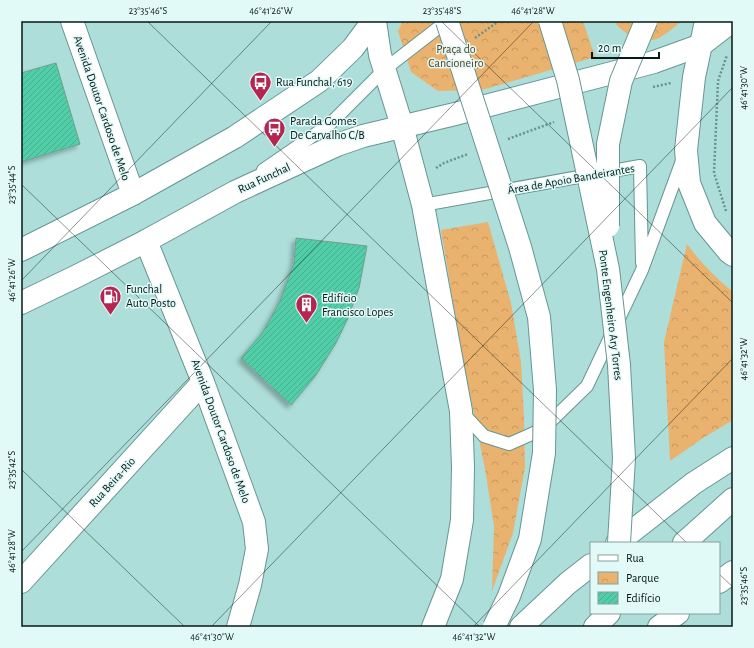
<svg xmlns="http://www.w3.org/2000/svg" width="754" height="648" font-family="'Alegreya Sans',sans-serif">
	<style>
		.park { fill: url(#park-crowns) }
		.building { fill: url(#building-hatch); stroke: #749e8e; filter: url(#shadow) }
		.lines { fill: none; stroke-linecap: round; stroke-linejoin: round }
		.service-casing { stroke: #679692; stroke-width: 14 }
		.minor-casing { stroke: #679692; stroke-width: 24 }
		.primary-casing { stroke: #679692; stroke-width: 24 }
		.trunk-casing { stroke: #679692; stroke-width: 24 }
		.motorway-casing { stroke: #679692; stroke-width: 24 }
		.path { stroke: #6b908d; stroke-width: 2.5; stroke-dasharray: 2 2; stroke-linecap: butt }
		.service { stroke: #fff; stroke-width: 12 }
		.minor { stroke: #fff; stroke-width: 22 }
		.primary { stroke: #fff; stroke-width: 22 }
		.trunk { stroke: #fff; stroke-width: 22 }
		.motorway { stroke: #fff; stroke-width: 22 }
		.trunk-bridge-casing { stroke: #679692; stroke-width: 24; stroke-linecap: butt }
		.motorway-bridge-casing { stroke: #679692; stroke-width: 24; stroke-linecap: butt }
		.trunk-bridge { stroke: #fff; stroke-width: 22 }
		.motorway-bridge { stroke: #fff; stroke-width: 22 }
		.ticks { fill: none; stroke: #061817; stroke-width: 1; stroke-opacity: 0.45 }
		.labels { text-anchor: middle; stroke-width: 3; stroke-linejoin: round; paint-order: stroke }
		.park-label { font-size: 12px; fill: #593d1c; stroke: #e1f9f7 }
		.poi-label { font-size: 12px; fill: #061817; stroke: #e1f9f7; text-anchor: start }
		.street-label { font-size: 12px; fill: #061817; stroke: #e1f9f7 }
		.neatline { fill: none; stroke: #061817; stroke-width: 1.5 }
		.ticks-label { font-size: 10px; text-anchor: middle; fill: #061817 }
	</style>
	<defs>
		<pattern id="park-crowns" width="20" height="18" patternUnits="userSpaceOnUse"><rect width="20" height="18" fill="#eab26f"/><path d="M2 6a3 3 0 1 1 6 0M12 15a3 3 0 1 1 6 0" fill="none" stroke="#c7985f"/></pattern>
		<pattern id="building-hatch" width="6" height="6" patternUnits="userSpaceOnUse"><rect width="6" height="6" fill="#51cda8"/><path d="M-1 1l2-2M0 6l6-6M5 7l2-2" fill="none" stroke="#45af90"/></pattern>
		<filter id="shadow"><feDropShadow dx="-3.5" dy="3.5" stdDeviation="2" flood-color="#0004"/></filter>
	</defs>
	<rect width="100%" height="100%" fill="#addeda"/>
	<path class="park" d="M403 21H583L595 57 482 90 438 91 411 72 398 31Z
		M614 21H682C675 26 667 34 659 38 643 45 622 34 614 21Z
		M488 222 511 303 521 362 524 417 525 467 513 533 492 591 494 526 485 469 461 350 441 230Z
		M687 244C701 263 715 277 733 292V420L703 438 670 461 664 342Z"/>
	<path class="building" d="M56 63 80 144 21 162V73Z
		M296 238 367 246 359 288 348 318 336 343 316 375 291 405 241 358 263 332 280 301 294 263Z"/>
	<g class="lines">
		<defs>
			<path id="service" d="M263 170 330 124 385 69 447 21
				M423 205 640 166 642 263
				M461 411 484 436 509 444 534 433 548 424 587 386 642 270 683 158"/>
			<path id="minor" d="M72 21 133 194
				M146 241 203 382 254 522 257 549 250 585 238 627
				M21 582 203 382"/>
			<path id="primary" d="M21 250 133 194 235 137 319 81 353 48 373 21
				M21 303 77 276 146 241 235 192 337 145 363 136 455 114 654 62 701 45 732 21"/>
			<path id="trunk" d="M375 21 380 55 402 126 423 205 461 411 463 467 462 520 452 579 433 627
				M706 21 694 77 686 150 689 183 705 223 729 252 733 255
				M617 543 694 483 733 458
				M521 627 568 583 591 565"/>
			<path id="motorway" d="M684 543 733 499
				M719 582 733 572
				M595 627 609 613
				M659 627 678 613"/>
		</defs>
		<use href="#service" class="service-casing"/>
		<use href="#minor" class="minor-casing"/>
		<use href="#primary" class="primary-casing"/>
		<use href="#trunk" class="trunk-casing"/>
		<use href="#motorway" class="motorway-casing"/>
		<path class="path" d="M475 38 499 21
			M653 87 671 83
			M508 139 554 122
			M436 168 444 163 468 154
			M726 211 714 173 718 81 727 55"/>
		<use href="#service" class="service"/>
		<use href="#minor" class="minor"/>
		<use href="#primary" class="primary"/>
		<use href="#trunk" class="trunk"/>
		<use href="#motorway" class="motorway"/>
		<defs>
			<path id="trunk-bridge" d="M550 21 568 80 608 269 619 365 624 458 619 543
				M608 226V144L621 81 646 21"/>
			<path id="motorway-bridge" d="M447 21 520 247 539 317 545 390 544 453 530 539 509 596 494 627"/>
		</defs>
		<use href="#trunk-bridge" class="trunk-bridge-casing"/>
		<use href="#motorway-bridge" class="motorway-bridge-casing"/>
		<use href="#trunk-bridge" class="trunk-bridge"/>
		<use href="#motorway-bridge" class="motorway-bridge"/>
	</g>
	<path class="ticks" d="M147 21 687 543M441 21 733 303M21 184 480 627M21 281 272 21M21 469 185 627M21 552 534 21M719 574 733 587M211 627 733 87M473 627 733 358"/>
	<defs>
		<symbol id="bus-pin" viewBox="-11 -11 22 30"><path d="M0 17L-7.5 6A9.5 9.5 0 1 1 7.5 6Z" fill="#b6254f" stroke="#e1f9f7"/><path d="M-5-6H5V4H4V6H2V4H-2V6H-4V4H-5ZM-3.5-4V0h7V-4ZM-3.5 1.2v1.5H-2V1.2ZM2 1.2v1.5H3.5V1.2Z" fill="#fff"/></symbol>
		<symbol id="fuel-pin" viewBox="-11 -11 22 30"><path d="M0 17L-7.5 6A9.5 9.5 0 1 1 7.5 6Z" fill="#b6254f" stroke="#e1f9f7"/><path d="M-5.5-6h7V0h2V4h1.3V-2.5L3-4.5l.8-.8L6-3V5H2.5V1h-1V6h-7ZM-4.2-4.7v3.2H.2V-4.7Z" fill="#fff"/></symbol>
		<symbol id="building-pin" viewBox="-11 -11 22 30"><path d="M0 17L-7.5 6A9.5 9.5 0 1 1 7.5 6Z" fill="#b6254f" stroke="#e1f9f7"/><path d="M-4-6H4V6H1V3H-1V6H-4ZM-2.5-4.3h1.7v1.8h-1.7ZM.8-4.3h1.7v1.8H.8ZM-2.5-1h1.7V.8h-1.7ZM.8-1h1.7V.8H.8Z" fill="#fff"/></symbol>
	</defs>
	<g fill-rule="evenodd">
		<use href="#bus-pin" x="248" y="70" width="25" height="34"/>
		<use href="#bus-pin" x="262" y="116" width="25" height="34"/>
		<use href="#fuel-pin" x="98" y="284" width="25" height="34"/>
		<use href="#building-pin" x="294" y="292" width="25" height="34"/>
	</g>
	<g class="labels">
		<g class="park-label">
			<text x="456" y="53">Praça do<tspan x="456" dy="14">Cancioneiro</tspan></text>
		</g>
		<g class="poi-label">
			<text x="276" y="86">Rua Funchal, 619</text>
			<text x="290" y="125">Parada Gomes<tspan x="290" dy="14">De Carvalho C/B</tspan></text>
			<text x="126" y="293">Funchal<tspan x="126" dy="14">Auto Posto</tspan></text>
			<text x="322" y="302">Edifício<tspan x="322" dy="14">Francisco Lopes</tspan></text>
		</g>
		<g class="street-label">
			<text transform="translate(102 108) rotate(71)" y="4">Avenida Doutor Cardoso de Melo</text>
			<text transform="translate(264 178) rotate(-25)" y="4">Rua Funchal</text>
			<text transform="translate(571 179) rotate(-10)" y="4">Área de Apoio Bandeirantes</text>
			<text transform="translate(611 315) rotate(83)" y="4">Ponte Engenheiro Ary Torres</text>
			<text transform="translate(221 431) rotate(70)" y="4">Avenida Doutor Cardoso de Melo</text>
			<text transform="translate(112 482) rotate(-48)" y="4">Rua Beira-Rio</text>
		</g>
	</g>
	<rect width="754" height="648" fill="none" stroke="#e1f9f7" stroke-width="44"/>
	<rect x="590" y="542" width="130" height="72" fill="#e1f9f7" stroke="#899f9d"/>
	<rect x="598" y="555" width="20" height="6" fill="#ffffff" stroke="#899f9d"/>
	<text x="626" y="562" font-size="12" fill="#061817">Rua</text>
	<rect x="598" y="572" width="20" height="12" fill="url(#park-crowns)" stroke="#899f9d"/>
	<text x="626" y="582" font-size="12" fill="#061817">Parque</text>
	<rect x="598" y="592" width="20" height="12" fill="url(#building-hatch)" stroke="#899f9d"/>
	<text x="626" y="602" font-size="12" fill="#061817">Edifício</text>
	<path d="M592 52v6h67v-6" fill="none" stroke="#061817" stroke-width="2"/>
	<text x="598" y="52" font-size="12" fill="#061817" stroke="#e1f9f7" stroke-width="3" paint-order="stroke">20 m</text>
	<rect x="22" y="22" width="710" height="604" class="neatline"/>
	<g class="ticks-label">
		<text x="148" y="14">23°35'46"S</text>
		<text x="271" y="14">46°41'26"W</text>
		<text x="442" y="14">23°35'48"S</text>
		<text x="533" y="14">46°41'28"W</text>
		<text transform="translate(743 88) rotate(-90)" y="4">46°41'30"W</text>
		<text transform="translate(11 185) rotate(-90)" y="4">23°35'44"S</text>
		<text transform="translate(11 280) rotate(-90)" y="4">46°41'26"W</text>
		<text transform="translate(743 359) rotate(-90)" y="4">46°41'32"W</text>
		<text transform="translate(11 470) rotate(-90)" y="4">23°35'42"S</text>
		<text transform="translate(11 551) rotate(-90)" y="4">46°41'28"W</text>
		<text transform="translate(743 586) rotate(-90)" y="4">23°35'46"S</text>
		<text x="212" y="640">46°41'30"W</text>
		<text x="474" y="640">46°41'32"W</text>
	</g>
</svg>
